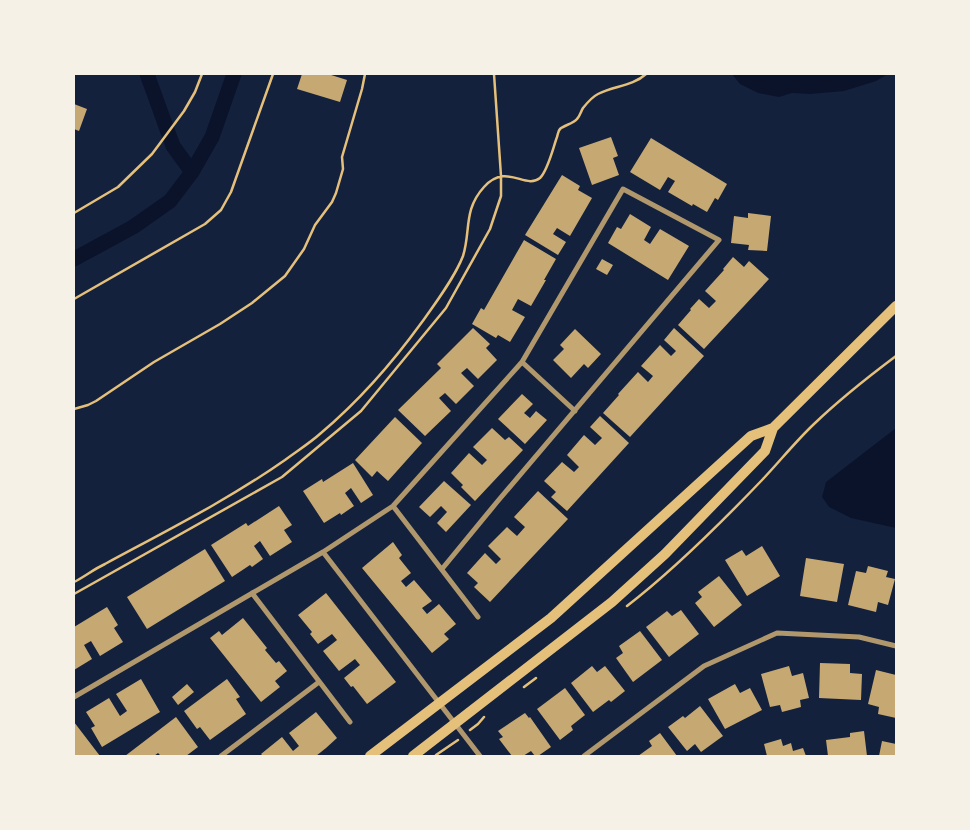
<svg xmlns="http://www.w3.org/2000/svg" width="970" height="830" font-family="Karla,sans-serif">
	<style>
		.water { fill: #0b132b }
		.lines { fill: none; stroke-linecap: round; stroke-linejoin: round }
		.canal { stroke: #0b132b; stroke-width: 15 }
		.building { fill: #c6a872 }
		.path { stroke: #e5c07b; stroke-width: 2.5 }
		.minor { stroke: #b1986c; stroke-width: 5 }
		.secondary { stroke: #e5c07b; stroke-width: 10 }
	</style>
	<rect width="100%" height="100%" fill="#14213d"/>
	<path class="water" d="M732 74H888L876 81 844 91 810 94 792 93 779 97 758 93 740 84Z
		M896 428V528L851 518 829 507 822 497 826 482Z"/>
	<g class="lines">
		<path class="canal" d="M147 74 173 146 192 172
			M74 259 133 227 170 201 192 172 212 137 234 74"/>
	</g>
	<path class="building" d="M302 74H328L347 80 340 102 297 89Z
		M74 104 87 109 79 131 74 129Z
		M611 137 618 156 613 158 619 175 592 185 579 148Z
		M651 138 727 184 718 200 715 198 707 212 693 204 692 206 668 192 675 181 668 177 660 190 630 172Z
		M562 175 580 186 578 190 592 198 570 236 557 228 553 234 566 242 558 255 525 235Z
		M748 213 771 216 767 251 748 250 749 245 731 243 734 216 748 218Z
		M630 214 651 227 644 240 650 244 660 229 689 246 668 280 608 243 617 227 621 229Z
		M524 240 556 259 544 280H546L531 306 518 299 512 310 525 317 510 342 498 335 496 338 472 324 481 308 484 310Z
		M733 257 744 267 749 261 769 279 704 349 678 325 691 310 690 309 699 299 709 308 716 301 705 291 724 270 723 269Z
		M602 259 613 265 607 275 596 269Z
		M473 328 490 344 486 348 497 360 478 379 467 368 461 373 474 386 456 404 445 393 439 398 451 411 425 436 398 410 441 368 437 364Z
		M674 328 704 356 630 437 603 413 619 395 618 394 638 372 648 382 653 376 641 366 660 345 671 356 676 351 664 340Z
		M575 329 601 354 588 368 584 364 571 378 553 360 564 349 560 345Z
		M522 394 533 404 524 413 530 418 536 411 547 420 525 444 498 419Z
		M600 416 629 443 567 511 551 497 556 492 544 481 562 462 574 472 579 467 567 455 584 435 595 445 602 438 590 427Z
		M395 417 422 443 388 481 377 471 372 477 355 460Z
		M492 428 505 440 509 437 523 450 475 501 461 487 463 485 451 473 469 453 482 465 487 460 473 447Z
		M353 463 373 495 361 503 351 488 345 493 354 506 341 515 340 513 324 523 303 491 322 479 323 482Z
		M444 481 471 505 446 532 437 523 447 512 441 506 430 517 419 507Z
		M538 491 568 519 490 602 474 587 478 583 467 573 485 553 496 564 501 559 488 546 507 527 517 536 525 527 514 517Z
		M279 506 292 525 284 530 292 542 270 556 260 541 254 546 263 559 252 567 250 565 232 577 211 545 246 523 248 526Z
		M393 542 402 555 399 558 411 573 401 581 406 587 414 580 432 601 422 608 427 614 439 604 456 624 444 634 449 639 432 653 362 568Z
		M762 546 780 576 747 596 725 560 742 550 746 556Z
		M205 549 225 581 147 629 127 597Z
		M806 558 844 564 837 602 800 596Z
		M868 566 888 571 886 577 895 579 888 605 878 602 876 612 848 605 856 571 866 573Z
		M719 576 742 605 714 627 695 603 702 597 698 592Z
		M326 593 396 682 367 704 353 686 351 687 344 678 360 665 355 659 339 671 323 651 337 640 332 634 318 644 310 634 312 632 298 615Z
		M107 607 118 625 114 628 123 642 100 656 91 641 84 645 92 659 74 670V627Z
		M681 610 699 634 669 657 646 627 667 611 672 616Z
		M243 618 267 648 265 650 276 663 279 661 287 671 275 681 280 687 261 702 210 638 219 631 222 635Z
		M640 631 662 660 633 682 616 658 623 653 619 646Z
		M820 663 850 664V673L862 674 861 700 819 698Z
		M592 666 597 672 605 666 625 691 611 702 609 700 593 712 571 683Z
		M789 666 792 676 803 673 809 698 800 700 801 707 782 712 780 705 770 707 761 674Z
		M876 670 896 675V718L878 714 879 707 868 704Z
		M141 679 160 712 102 747 91 728 95 726 86 712 109 698 120 716 127 711 116 694Z
		M227 679 240 697 236 699 246 714 210 740 200 727 197 729 184 711Z
		M187 684 194 692 178 705 172 697Z
		M735 684 740 693 750 688 762 710 725 729 708 699Z
		M565 688 585 715 571 726 573 730 560 740 537 709Z
		M700 706 723 736 701 752 695 744 687 751 668 727 683 716 685 718Z
		M316 712 337 738 326 748 316 756H263L261 754 282 737 293 751 299 746 289 733Z
		M525 713 529 718 530 717 551 747 538 756H535L531 751 523 756H512L499 739 503 737 498 731Z
		M176 717 198 747 186 756H161L158 753 154 756H125Z
		M74 722 100 756H74Z
		M864 731 867 756H828L826 740 850 737V733Z
		M660 733 677 756H638L652 746 649 741Z
		M781 739 783 746 791 743 793 751 803 748 806 756H767L764 744Z
		M882 741 896 744V756H879Z"/>
	<g class="lines">
		<path class="path" d="M74 213 118 187 152 154 184 111 195 92 202 74
			M74 299 205 224 221 210 231 192 273 74
			M74 409 88 405 96 401 154 362 220 324 252 303 285 276 304 249 315 225 332 202 336 193 343 169 342 157 362 89 365 74
			M74 582C84 577 94 569 105 564 166 531 228 500 285 460 297 451 310 443 321 433 359 401 393 362 422 322 435 304 455 277 463 256 471 231 463 210 484 187 507 162 525 190 540 178 548 170 553 148 557 137 558 134 558 131 560 129 564 125 573 124 577 119 580 116 581 111 583 108 587 103 592 97 598 94 614 86 633 86 646 74
			M74 594 282 477 361 411 446 308 490 229 501 196V176L494 74
			M627 606C675 569 720 524 763 479 780 461 796 441 814 424 840 399 868 377 896 356
			M524 687 536 678
			M470 730 478 724 484 717
			M436 755 458 740"/>
		<path class="minor" d="M522 362 575 411
			M393 506 478 617
			M323 552 480 756
			M252 593 350 722
			M74 697 323 552 393 506 522 362 623 189 719 240 497 502 442 569
			M221 756 319 682
			M584 756 704 666 777 633 859 637 896 646"/>
		<path class="secondary" d="M370 756 551 618 751 436 773 428 896 306
			M413 756 612 602 665 554 765 451 773 428"/>
	</g>
	<rect width="970" height="830" fill="none" stroke="#f6f1e7" stroke-width="150"/>
</svg>
